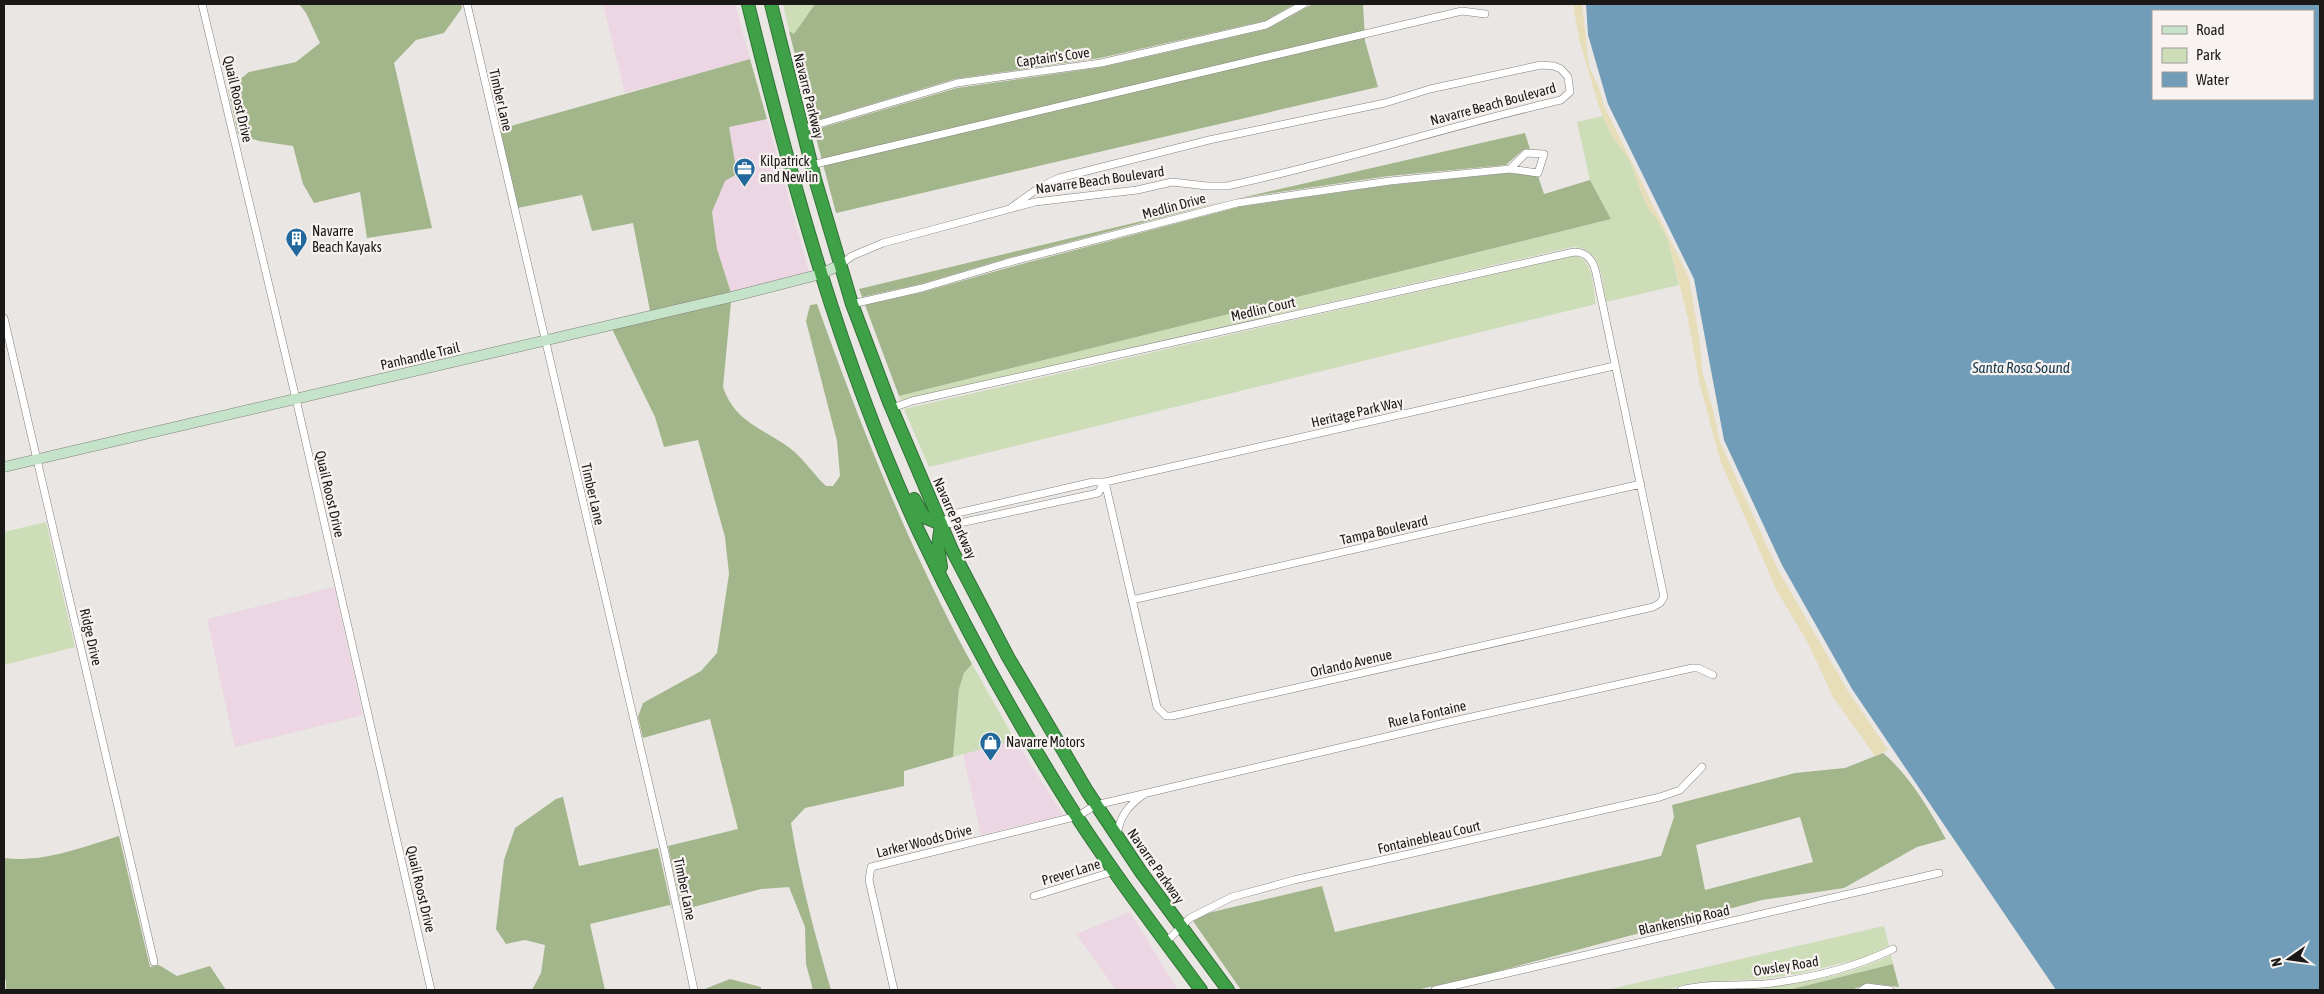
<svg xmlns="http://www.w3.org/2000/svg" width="2324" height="994" font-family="'Asap Condensed',sans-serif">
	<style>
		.commercial { fill: #ecd6e3 }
		.green { fill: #ccddb8 }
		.forest { fill: #a3b68b; fill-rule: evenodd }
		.sand { fill: #e7ddb8 }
		.water { fill: #719db9; fill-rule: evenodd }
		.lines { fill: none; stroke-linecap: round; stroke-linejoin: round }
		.street-casing { stroke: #83807d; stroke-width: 8 }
		.secondary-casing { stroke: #83807d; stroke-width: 11 }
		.highway-casing { stroke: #327137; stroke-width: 14 }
		.street { stroke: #fff; stroke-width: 7 }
		.secondary { stroke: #c5e3c8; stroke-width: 10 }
		.highway { stroke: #3fa147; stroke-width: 12 }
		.labels { text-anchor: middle; stroke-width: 4.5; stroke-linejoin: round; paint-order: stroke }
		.street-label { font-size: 14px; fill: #1b1918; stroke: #f8f3f0 }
		.poi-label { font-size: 14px; fill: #1b1918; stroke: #f8f3f0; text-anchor: start }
		.water-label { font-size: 15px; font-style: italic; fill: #13384d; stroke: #f8f3f0 }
	</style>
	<rect width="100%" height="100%" fill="#eae6e3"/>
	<path class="commercial" d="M603 4H735L750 59 625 93Z
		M767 119 809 272 731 293 717 249 712 212 725 181 737 174 729 127Z
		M334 587 363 715 235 747 207 619Z
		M1015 740 1063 815 981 835 963 754Z
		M1130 912 1178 990H1116L1076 934Z"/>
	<path class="green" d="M783 4H815L794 34 789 31Z
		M1603 116 1612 136 1629 159 1647 207 1656 218 1668 239 1679 285 1606 302C1602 279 1602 248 1573 247L901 400 899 396 1611 219 1590 180 1577 122Z
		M1574 256C1594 257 1593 289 1596 304L929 467 904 409Z
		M46 522 75 647 4 665V532Z
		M972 664 1015 740 953 757 959 689 964 673Z
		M1884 926 1889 946 1867 957 1797 974 1763 979 1692 983 1666 990H1606Z
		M1891 955 1893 964 1788 990H1710C1772 988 1835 982 1891 955Z"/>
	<path class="forest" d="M299 4H461L462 8 444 33 416 40 394 63 432 228 367 238 360 192 314 203 303 184 293 146 259 141 238 134 228 89 249 72 296 62 320 43 306 13Z
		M815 4H1295L1265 21 1100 58 955 79 812 122 789 31 794 34Z
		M1313 4H1363L1365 41 1378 87 836 213 814 130 957 88 1102 67 1267 29Z
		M750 59 767 119 729 127 737 174 725 181 712 212 717 249 731 293 650 311 633 223 592 231 582 195 518 208 500 129Z
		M1525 133 1530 149 1523 150 1506 165 1389 176 1240 198Z
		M1508 173 1538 176 1544 194 1590 180 1611 219 899 396 865 305 923 292 1007 268 1238 207 1390 185Z
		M1225 201 1005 259 921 284 862 297 859 289Z
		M731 302 723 387C735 423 765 429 791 449 804 459 814 475 826 486H833L840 476 837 441 806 321 810 305 817 304C861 427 909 549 972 664L964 673 959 689 953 757 904 771V786L805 808 791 823C800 879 815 935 831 990H813L806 964 805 927 789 887 761 889 682 910 668 846 738 829 710 719 643 738 638 717 643 703 701 671 717 653 729 574 725 537 698 440 664 447 655 417 612 329Z
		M1883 753C1910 776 1928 808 1946 839L1917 847 1844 888 1762 900 1488 974 1416 990H1241L1193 921 1208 913 1322 886 1335 932 1661 856 1674 817 1672 805 1795 773 1845 768ZM1800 817 1813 862 1705 890 1696 845Z
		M563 797 579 866 658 848 672 910 670 905 590 924 605 990H532L541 973 545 945 525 940 506 944 496 929 504 860 515 828 556 799Z
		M119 836 150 967 159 965 177 976 210 966 226 990H6V981L4 978V858C43 863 83 847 119 836Z
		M1893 964 1899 987 1868 983 1852 990H1788Z
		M730 979 761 987V990H702Z"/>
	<path class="sand" d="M1573 4H1582L1589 66 1600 90 1604 106 1689 278 1700 343 1702 370 1714 414 1720 442 1777 568 1848 691 1888 750 1875 756 1833 697 1808 643 1777 591 1720 460 1699 381 1688 319 1668 239 1656 218 1647 207 1629 159 1612 136 1600 110 1579 39Z"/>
	<path class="water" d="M1586 4H2320V990H2056L1852 689 1782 565 1724 440 1694 279 1608 104 1588 35ZM2153 11H2313V99H2153Z"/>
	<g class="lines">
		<defs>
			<path id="street" d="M202 4 296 399 431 990
				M467 4 665 853 694 990
				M802 129 957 83 1101 63 1266 25 1304 4
				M811 165 1462 11 1485 14
				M840 265 852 256 883 243 1035 202 1137 190 1172 182 1207 186H1227C1339 162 1449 126 1561 100L1570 92 1568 77 1561 69 1554 66 1541 65 1430 89 1385 103 1209 140 1059 178 1040 187 1012 207
				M852 304 922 288 1006 263 1237 203 1390 181 1510 169 1538 173 1544 154 1526 153 1510 169
				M4 318 154 962
				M892 408 912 401 1574 252C1587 252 1593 260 1596 273L1664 597 1660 603 1653 607 1172 716H1166L1157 707 1105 482
				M941 524 953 514 1093 482H1105L1614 366
				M941 524 960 523 1098 493 1105 482
				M1132 600 1641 484
				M1117 835C1120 816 1128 806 1143 795
				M1034 896 1115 871
				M1166 942 1190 918 1232 897 1294 880 1660 797 1680 790 1702 767
				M894 990 869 880 871 867 1078 816 1096 805 1449 722 1692 668H1698L1713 675
				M1435 990 1939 873
				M1681 990C1708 983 1736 986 1764 984 1808 979 1853 968 1893 949
				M1862 990 1867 987 1890 990"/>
			<path id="secondary" d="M4 467 731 297 821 274 840 265"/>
			<path id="highway" d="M748 4C792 184 841 363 919 532 961 621 1009 708 1061 792 1104 861 1153 925 1201 990
				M771 4 815 179 852 304 889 402 952 550 1008 657 1087 791 1141 872 1228 990
				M914 499 924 517 941 524 938 547 941 567"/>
		</defs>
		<use href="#street" class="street-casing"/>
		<use href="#secondary" class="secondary-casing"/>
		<use href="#highway" class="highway-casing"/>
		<use href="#street" class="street"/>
		<use href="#secondary" class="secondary"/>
		<use href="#highway" class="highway"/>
	</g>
	<defs>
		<symbol id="office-pin" viewBox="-11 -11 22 30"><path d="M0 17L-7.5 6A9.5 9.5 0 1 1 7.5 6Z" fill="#22689c" stroke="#f8f3f0"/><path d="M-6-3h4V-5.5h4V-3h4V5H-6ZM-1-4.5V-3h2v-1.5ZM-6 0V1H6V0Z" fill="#fff"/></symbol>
		<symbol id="building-pin" viewBox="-11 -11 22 30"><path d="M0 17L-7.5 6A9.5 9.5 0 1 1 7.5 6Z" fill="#22689c" stroke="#f8f3f0"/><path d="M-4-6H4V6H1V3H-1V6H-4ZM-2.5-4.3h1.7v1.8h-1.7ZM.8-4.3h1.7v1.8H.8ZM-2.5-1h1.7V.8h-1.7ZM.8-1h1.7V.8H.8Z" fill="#fff"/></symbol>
		<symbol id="shop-pin" viewBox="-11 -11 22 30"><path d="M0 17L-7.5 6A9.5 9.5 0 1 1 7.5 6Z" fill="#22689c" stroke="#f8f3f0"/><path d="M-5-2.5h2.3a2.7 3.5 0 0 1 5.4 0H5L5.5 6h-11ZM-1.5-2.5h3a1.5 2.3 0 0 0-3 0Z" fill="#fff"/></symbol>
	</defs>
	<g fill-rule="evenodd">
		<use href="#office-pin" x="732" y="156" width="25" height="34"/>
		<use href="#building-pin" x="284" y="226" width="25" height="34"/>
		<use href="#shop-pin" x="978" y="730" width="25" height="34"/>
	</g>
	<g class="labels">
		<g class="street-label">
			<text transform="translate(1053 57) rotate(-8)" y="5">Captain's Cove</text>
			<text transform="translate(809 96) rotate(76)" y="5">Navarre Parkway</text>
			<text transform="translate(238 99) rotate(77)" y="5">Quail Roost Drive</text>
			<text transform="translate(501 100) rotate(77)" y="5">Timber Lane</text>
			<text transform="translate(1493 104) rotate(-15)" y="5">Navarre Beach Boulevard</text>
			<text transform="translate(1100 180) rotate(-8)" y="5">Navarre Beach Boulevard</text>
			<text transform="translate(1174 206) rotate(-15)" y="5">Medlin Drive</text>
			<text transform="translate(1263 309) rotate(-13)" y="5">Medlin Court</text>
			<text transform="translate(420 356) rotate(-13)" y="5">Panhandle Trail</text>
			<text transform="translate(1357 412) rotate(-13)" y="5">Heritage Park Way</text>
			<text transform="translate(330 494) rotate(77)" y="5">Quail Roost Drive</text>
			<text transform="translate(593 494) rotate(77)" y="5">Timber Lane</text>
			<text transform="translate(955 518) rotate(66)" y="5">Navarre Parkway</text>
			<text transform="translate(1384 530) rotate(-13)" y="5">Tampa Boulevard</text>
			<text transform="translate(91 637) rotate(77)" y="5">Ridge Drive</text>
			<text transform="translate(1351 663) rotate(-13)" y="5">Orlando Avenue</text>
			<text transform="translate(1427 714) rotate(-13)" y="5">Rue la Fontaine</text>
			<text transform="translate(1429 837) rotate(-13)" y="5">Fontainebleau Court</text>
			<text transform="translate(924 841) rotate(-14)" y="5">Larker Woods Drive</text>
			<text transform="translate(1156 866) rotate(55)" y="5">Navarre Parkway</text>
			<text transform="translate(1071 872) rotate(-17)" y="5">Prever Lane</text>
			<text transform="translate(421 889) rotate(77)" y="5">Quail Roost Drive</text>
			<text transform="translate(685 889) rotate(78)" y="5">Timber Lane</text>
			<text transform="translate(1684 920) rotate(-13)" y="5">Blankenship Road</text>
			<text transform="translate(1786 966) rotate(-9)" y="5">Owsley Road</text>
		</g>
		<g class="poi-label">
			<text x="760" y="166">Kilpatrick<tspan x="760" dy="16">and Newlin</tspan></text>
			<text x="312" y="236">Navarre<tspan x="312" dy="16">Beach Kayaks</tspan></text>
			<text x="1006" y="747">Navarre Motors</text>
		</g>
		<g class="water-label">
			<text x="2021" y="373">Santa Rosa Sound</text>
		</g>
	</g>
	<rect width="2324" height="994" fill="none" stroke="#1b1918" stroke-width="10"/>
	<rect x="2152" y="10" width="162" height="90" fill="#f8f3f0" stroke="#a09c9a"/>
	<rect x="2162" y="26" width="25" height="8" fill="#c5e3c8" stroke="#a09c9a"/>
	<text x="2196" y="35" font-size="15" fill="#1b1918">Road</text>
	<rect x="2162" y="48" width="25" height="15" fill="#ccddb8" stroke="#a09c9a"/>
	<text x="2196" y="60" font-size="15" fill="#1b1918">Park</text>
	<rect x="2162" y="72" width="25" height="15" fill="#719db9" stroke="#a09c9a"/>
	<text x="2196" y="85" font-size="15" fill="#1b1918">Water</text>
	<g transform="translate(2289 959) rotate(256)" stroke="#f8f3f0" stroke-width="4" paint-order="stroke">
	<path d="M0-4L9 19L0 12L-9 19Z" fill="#1b1918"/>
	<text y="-8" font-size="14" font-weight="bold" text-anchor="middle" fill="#1b1918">N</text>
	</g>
</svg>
